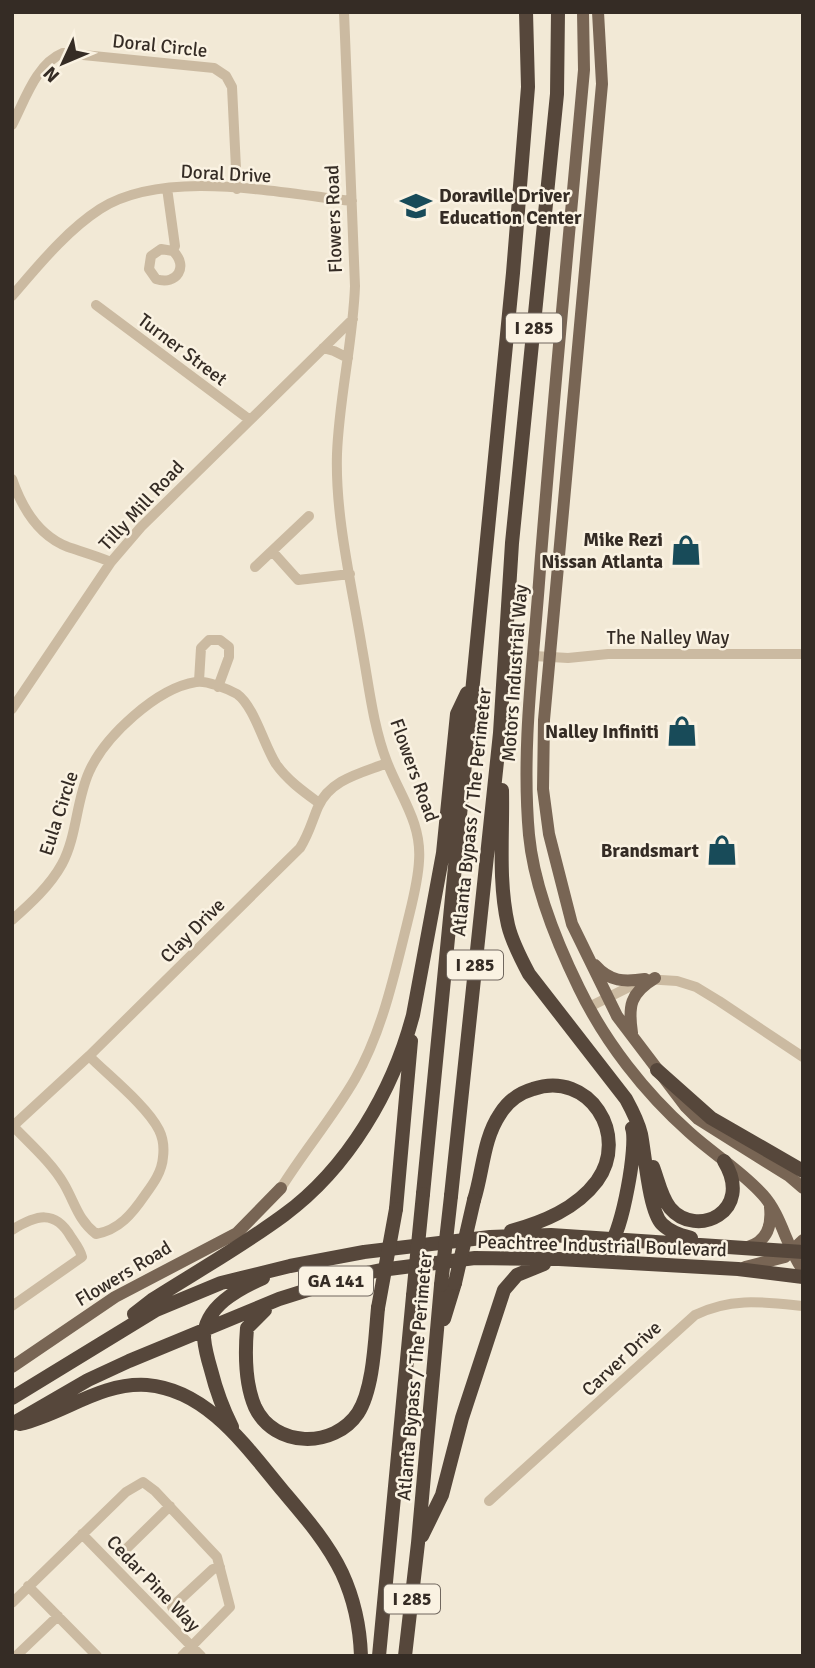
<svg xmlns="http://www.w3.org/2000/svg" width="815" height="1668" font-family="Signika,sans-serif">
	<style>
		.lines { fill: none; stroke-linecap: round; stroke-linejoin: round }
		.minor { stroke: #cbbaa1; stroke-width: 10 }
		.major { stroke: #786554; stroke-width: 12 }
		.highway { stroke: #56473b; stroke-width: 14 }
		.highway-bridge { stroke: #56473b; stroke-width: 14 }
		.labels { text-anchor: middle; stroke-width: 5; stroke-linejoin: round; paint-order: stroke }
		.shield { fill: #faf2e2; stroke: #70675e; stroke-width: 2 }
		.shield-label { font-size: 18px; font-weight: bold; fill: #352c25 }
		.street-label { font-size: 19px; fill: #352c25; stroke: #faf2e2 }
		.poi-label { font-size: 19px; font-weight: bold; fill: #352c25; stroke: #faf2e2; text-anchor: end }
	</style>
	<rect width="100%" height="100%" fill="#f2e9d6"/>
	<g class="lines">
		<path class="minor" d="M12 125C25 100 36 64 63 53L214 68 226 76 232 87 237 189
			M167 188 175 246 173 251C189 266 177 286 156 279L149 269 151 256 161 249 173 251
			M12 296C38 266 66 231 100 209 165 168 278 193 352 201
			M96 305 250 420
			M323 348 334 351 348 358
			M12 479C22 508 39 536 68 547 83 552 97 556 111 562
			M272 551 298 580 350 574
			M255 567 309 516
			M534 656 568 658 608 654H803
			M199 681 201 648 209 640H220L229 647V657L218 687
			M12 709 111 562 141 527 353 319
			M12 920C30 904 50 886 62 864 77 836 76 801 89 772 105 736 157 688 196 682 206 680 228 689 237 694 254 706 264 745 276 764 287 780 304 792 319 803
			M589 1007 645 979 677 981 696 987 719 1001 803 1057
			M12 1125C30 1144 51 1162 64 1184 75 1203 78 1220 96 1234 119 1230 132 1214 145 1195 153 1184 162 1172 163 1157 164 1149 163 1138 159 1130 147 1106 109 1076 89 1056
			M13 1126 89 1056 300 848C309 834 312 821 318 807 330 779 362 773 387 763
			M281 1188C304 1151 333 1117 355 1079 382 1032 394 976 407 924 412 903 418 882 419 861 422 823 400 796 387 762 373 726 369 686 362 648 352 586 335 517 337 454 339 398 353 342 355 286L344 12
			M12 1230C36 1215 55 1209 71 1237 75 1243 80 1249 82 1257L12 1306
			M489 1501 695 1315C731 1297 764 1302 803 1306
			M82 1534 201 1656
			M121 1554 170 1506
			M28 1586 97 1656
			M12 1603 126 1492 143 1482 155 1491 217 1557 230 1607 182 1656
			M172 1607 213 1569 220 1567
			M16 1656 58 1616"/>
		<path class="major" d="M583 12 584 70C569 236 553 402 540 569 534 657 521 746 529 835 534 887 556 941 579 988 605 1042 645 1093 689 1132 713 1154 742 1171 763 1195 782 1216 786 1247 803 1270
			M598 12 602 84 544 720 543 789 549 834 572 924 617 1016 686 1107 698 1119 789 1176 803 1188
			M595 965C610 982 624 982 645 979
			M632 1033C628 1006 630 993 655 978
			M748 1247C767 1241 772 1226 770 1207
			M745 1267 785 1257 803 1240
			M12 1367 115 1297 237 1233 281 1188"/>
		<path class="highway" d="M502 790C503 834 498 881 508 925 512 942 521 959 529 974L626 1099C632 1110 638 1121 641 1134 645 1154 649 1211 662 1224 670 1232 681 1235 691 1238
			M657 1070 711 1118 803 1171
			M653 1167C658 1180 661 1197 670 1208 696 1239 755 1212 724 1161
			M423 1194 513 273 528 87 526 12
			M451 1196 500 733 512 543 557 94 558 12
			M474 1200C483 1172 483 1139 500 1114 508 1101 519 1093 533 1089 589 1070 630 1135 597 1181 576 1209 543 1222 511 1231
			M396 1209 411 1041
			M573 1251C586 1252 600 1253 610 1244 622 1231 638 1145 632 1128
			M265 1310 247 1328C245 1352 245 1384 255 1407 274 1448 334 1449 358 1413 374 1388 375 1337 378 1308
			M134 1314 152 1300C196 1272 242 1246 284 1215 348 1168 393 1091 413 1015L443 853 457 714 467 693
			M444 1319 455 1283
			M12 1398 156 1310 221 1283 290 1266 364 1252 490 1237 551 1235 803 1252
			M12 1424 88 1380 129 1361 279 1299 352 1276 381 1270 475 1258 559 1259 738 1269 803 1277
			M20 1424C64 1414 100 1382 147 1385 208 1390 247 1448 283 1491 305 1517 327 1542 342 1573 354 1599 360 1627 361 1656
			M232 1427C223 1409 216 1390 211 1370 208 1360 205 1349 204 1338 204 1307 238 1289 263 1278
			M422 1536 442 1495 462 1418 504 1290 517 1275 544 1264
			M379 1656 413 1296
			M405 1656 418 1543 441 1285"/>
		<path class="highway-bridge" d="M455 1283 474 1200
			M441 1285 451 1196
			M413 1296 423 1194
			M378 1308 396 1209"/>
	</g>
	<defs>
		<symbol id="school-bare" viewBox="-9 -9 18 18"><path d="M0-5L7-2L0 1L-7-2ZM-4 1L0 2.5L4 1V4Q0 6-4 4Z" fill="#184b59" stroke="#faf2e2" stroke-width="2.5" paint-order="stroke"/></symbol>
		<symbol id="shop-bare" viewBox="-9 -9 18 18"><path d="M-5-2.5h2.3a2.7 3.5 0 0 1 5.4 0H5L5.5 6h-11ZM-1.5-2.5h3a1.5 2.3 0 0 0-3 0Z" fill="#184b59" stroke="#faf2e2" stroke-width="2.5" paint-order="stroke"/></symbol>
	</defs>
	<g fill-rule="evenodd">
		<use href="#school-bare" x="394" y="184" width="44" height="44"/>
		<use href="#shop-bare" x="664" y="528" width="44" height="44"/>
		<use href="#shop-bare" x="660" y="709" width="44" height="44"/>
		<use href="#shop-bare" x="700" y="828" width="44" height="44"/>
	</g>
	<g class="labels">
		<g class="shield">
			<rect x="506" y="313.5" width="56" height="29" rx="5"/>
			<rect x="447" y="950.5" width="56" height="29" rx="5"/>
			<rect x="299" y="1266.5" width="74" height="29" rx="5"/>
			<rect x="384" y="1584.5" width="56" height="29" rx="5"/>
		</g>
		<g class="shield-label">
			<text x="534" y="334">I 285</text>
			<text x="475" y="971">I 285</text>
			<text x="336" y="1287">GA 141</text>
			<text x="412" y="1605">I 285</text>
		</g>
		<g class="street-label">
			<text transform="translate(160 45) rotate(6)" y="7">Doral Circle</text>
			<text transform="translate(226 173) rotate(3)" y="7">Doral Drive</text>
			<text transform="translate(333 219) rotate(-92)" y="7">Flowers Road</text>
			<text transform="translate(183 349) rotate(37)" y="7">Turner Street</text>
			<text transform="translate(141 505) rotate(-47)" y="7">Tilly Mill Road</text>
			<text x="668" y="644">The Nalley Way</text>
			<text transform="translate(514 673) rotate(-86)" y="7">Motors Industrial Way</text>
			<text transform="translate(415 770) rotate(70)" y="7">Flowers Road</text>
			<text transform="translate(471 812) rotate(-84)" y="7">Atlanta Bypass / The Perimeter</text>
			<text transform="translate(58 813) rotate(-72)" y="7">Eula Circle</text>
			<text transform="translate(192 930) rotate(-45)" y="7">Clay Drive</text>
			<text transform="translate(602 1245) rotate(2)" y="7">Peachtree Industrial Boulevard</text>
			<text transform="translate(123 1273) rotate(-31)" y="7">Flowers Road</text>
			<text transform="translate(621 1358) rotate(-43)" y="7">Carver Drive</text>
			<text transform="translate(414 1376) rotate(-85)" y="7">Atlanta Bypass / The Perimeter</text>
			<text transform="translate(154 1583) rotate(46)" y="7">Cedar Pine Way</text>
		</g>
		<g class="poi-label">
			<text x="439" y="202" text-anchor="start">Doraville Driver<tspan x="439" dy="22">Education Center</tspan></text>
			<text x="663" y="546">Mike Rezi<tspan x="663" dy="22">Nissan Atlanta</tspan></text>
			<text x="659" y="738">Nalley Infiniti</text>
			<text x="699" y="857">Brandsmart</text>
		</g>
	</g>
	<rect width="815" height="1668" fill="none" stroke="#352c25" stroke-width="28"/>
	<g transform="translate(63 63) rotate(226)" stroke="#faf2e2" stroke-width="5" paint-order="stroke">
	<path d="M0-5L12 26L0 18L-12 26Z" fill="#352c25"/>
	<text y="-10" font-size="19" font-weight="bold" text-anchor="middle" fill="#352c25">N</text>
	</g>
</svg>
